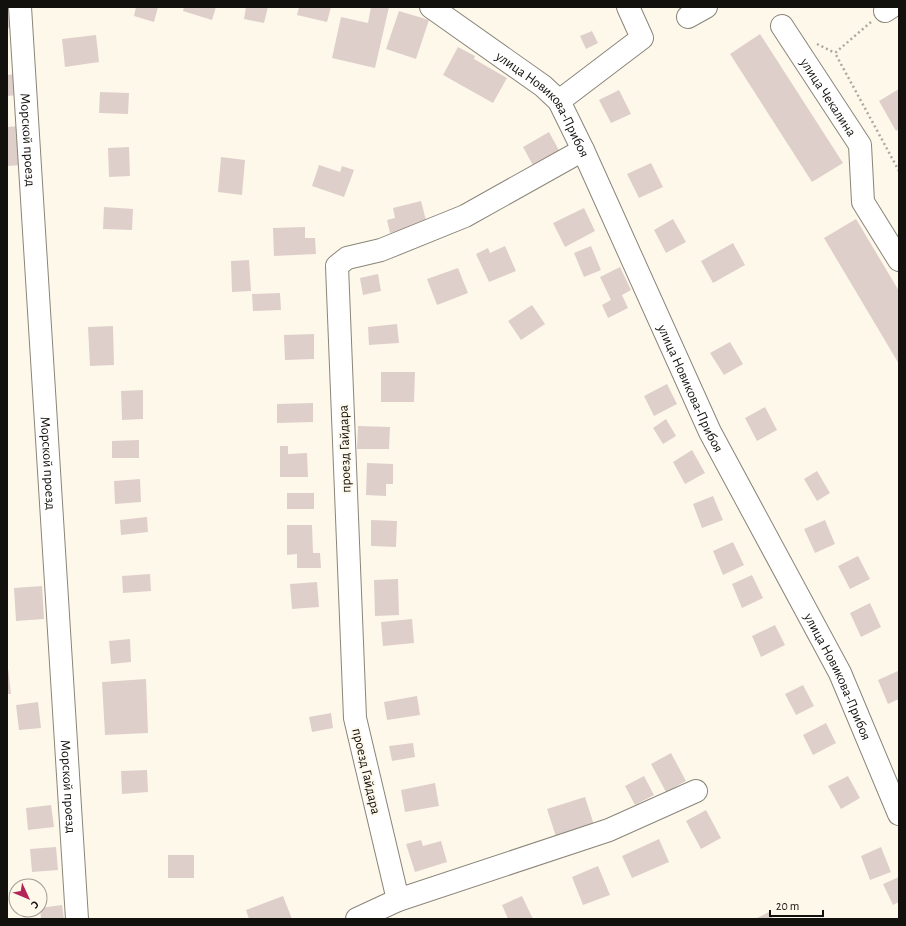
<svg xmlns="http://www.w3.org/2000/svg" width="906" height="926" font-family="'Alegreya Sans',sans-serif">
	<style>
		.building { fill: #dfcfcb }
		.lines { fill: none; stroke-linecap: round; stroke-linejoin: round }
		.minor-casing { stroke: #8a8579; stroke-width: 24 }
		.path { stroke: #aca89e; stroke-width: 2.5; stroke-dasharray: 2 3; stroke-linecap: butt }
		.minor { stroke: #fff; stroke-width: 22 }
		.labels { text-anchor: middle; stroke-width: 4; stroke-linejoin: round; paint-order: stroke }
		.street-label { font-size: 14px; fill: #13110d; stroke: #fef8eb }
	</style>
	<rect width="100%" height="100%" fill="#fef8eb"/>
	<path class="building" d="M7 7H11L14 27 7 28Z
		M136 7H158L154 22 134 16Z
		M184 7H216L212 20 183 11Z
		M246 7H268L264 23 244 19Z
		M299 7H331L327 22 297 15Z
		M371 7H389L375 68 332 58 341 17 368 23Z
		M399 11 429 20 416 59 386 49Z
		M592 31 598 43 586 49 580 36Z
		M760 34 843 163 812 182 730 54Z
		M96 35 99 62 65 67 62 39Z
		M458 47 475 56 474 59 507 78 493 103 443 75Z
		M17 74 19 95 7 96V75Z
		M899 89V129L896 131 879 101Z
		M619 90 631 114 611 123 599 100Z
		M100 92 129 93 128 114 99 113Z
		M20 126 23 165 7 166V127Z
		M549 132 561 154 535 169 523 147Z
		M129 147 130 176 109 177 108 148Z
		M221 157 245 160 242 195 218 192Z
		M651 163 663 187 639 198 627 174Z
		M319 165 340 172 342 166 354 170 344 197 312 186Z
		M421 201 427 224 390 233 387 220 395 218 393 208Z
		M104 207 133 209 132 230 103 229Z
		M584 208 595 231 565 247 553 223Z
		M673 219 686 242 666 253 654 230Z
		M856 219 899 291V364L824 238Z
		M305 227V238H315L316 254 274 256 273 228Z
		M733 243 745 265 713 283 701 261Z
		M505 246 516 271 489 282 476 254 488 248 490 253Z
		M591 246 601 270 584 277 574 253Z
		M249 260 251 291 232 292 231 261Z
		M620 267 631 290 622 295 628 308 608 318 602 305 611 300 600 277Z
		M458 268 468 293 437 305 427 279Z
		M378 274 381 291 363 295 360 278Z
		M280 293 281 310 253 311 252 294Z
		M532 305 545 324 521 340 508 321Z
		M397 324 399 343 369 345 368 327Z
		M113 326 114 365 90 366 88 327Z
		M314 334V359L285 360 284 335Z
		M730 342 743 364 724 375 710 353Z
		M381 372H415L414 402H381Z
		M667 384 677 404 654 416 644 396Z
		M143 390V419L122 420 121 391Z
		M313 403V422L277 423V404Z
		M765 407 777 430 757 441 745 418Z
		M666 419 676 436 663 444 653 428Z
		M358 426 390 427 389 449H357Z
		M139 440V458H112V441Z
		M280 446H288V454L307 453 308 477H280Z
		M692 450 705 473 685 484 673 462Z
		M367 463 393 464V484H386V496L366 495Z
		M817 471 830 493 817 501 804 479Z
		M140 479 141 502 115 504 114 481Z
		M287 493H314V509H287Z
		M713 496 723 520 702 528 693 504Z
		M147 517 148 532 121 535 120 520Z
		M371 520 397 521 396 547 371 546Z
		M825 520 835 544 815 553 804 529Z
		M287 525H312L313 553H320L321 568H297V554L287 555Z
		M733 542 744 565 723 575 713 551Z
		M858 556 870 579 850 589 838 566Z
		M150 574 151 591 123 593 122 576Z
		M752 575 763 598 742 608 732 584Z
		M398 579 399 615 375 616 374 580Z
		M317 582 319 607 292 609 290 584Z
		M42 586 44 619 16 621 14 588Z
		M870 603 881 627 861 637 850 613Z
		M412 619 414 643 383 646 381 622Z
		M775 625 785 645 761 657 752 636Z
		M130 639 131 662 111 664 109 641Z
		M7 668H8L11 694H7Z
		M898 671 899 699 888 704 878 680Z
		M146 679 148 733 105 735 102 682Z
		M803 685 814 706 796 715 785 694Z
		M417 696 420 715 387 720 384 702Z
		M38 702 41 728 19 730 16 705Z
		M331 713 333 728 312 732 309 717Z
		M826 723 836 743 813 755 803 735Z
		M413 743 415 757 392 761 389 746Z
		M671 753 686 781 666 792 651 764Z
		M147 770 148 792 122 794 121 771Z
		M644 776 654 795 635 805 625 786Z
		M848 776 860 798 841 809 828 786Z
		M435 783 439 806 405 812 401 790Z
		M585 797 595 828 557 840 547 809Z
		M51 805 54 827 28 830 26 808Z
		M706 810 721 838 701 849 686 821Z
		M659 839 669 862 632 878 622 856Z
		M421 840 423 846 441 841 447 862 415 872 406 844Z
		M56 847 58 870 32 872 30 849Z
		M881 847 891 872 870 880 861 856Z
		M168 855H194V878H168Z
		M598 866 610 895 583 905 572 877Z
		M899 877V902L893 905 883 884Z
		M283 896 292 919H249L246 910Z
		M522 896 533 919H508L502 905Z
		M62 905 64 919H41L40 908Z
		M769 912 773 919H755Z"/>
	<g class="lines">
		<defs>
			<g id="minor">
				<path id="s1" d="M20 7 77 919"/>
				<path id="s2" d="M431 7 543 86 559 101 583 150 710 432 840 673 899 814"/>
				<path d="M885 11 891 7"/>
				<path d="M688 17 706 7"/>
				<path id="s3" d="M782 26 860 145 863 202 899 260"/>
				<path d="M559 101 642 38 628 7"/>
				<path d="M398 900 355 718 337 266 347 258 381 250 465 216 583 150"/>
				<path d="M357 919 398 900 609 830 696 791"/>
			</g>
		</defs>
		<use href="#minor" class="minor-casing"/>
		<path class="path" d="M871 22 835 53 899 171
			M817 44 835 53"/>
		<use href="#minor" class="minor"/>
	</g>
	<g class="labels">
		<g class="street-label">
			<text dy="5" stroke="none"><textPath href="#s3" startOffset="85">улица Чекалина</textPath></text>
			<text dy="5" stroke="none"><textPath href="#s2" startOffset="151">улица Новикова-Прибоя</textPath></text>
			<text dy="5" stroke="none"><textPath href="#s1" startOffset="133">Морской проезд</textPath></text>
			<text dy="5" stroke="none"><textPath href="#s2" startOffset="475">улица Новикова-Прибоя</textPath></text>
			<text transform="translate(344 449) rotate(-92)" y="5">проезд Гайдара</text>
			<text dy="5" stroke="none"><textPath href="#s1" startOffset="457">Морской проезд</textPath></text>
			<text dy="5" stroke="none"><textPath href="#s2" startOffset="799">улица Новикова-Прибоя</textPath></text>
			<text transform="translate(367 771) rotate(77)" y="5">проезд Гайдара</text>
			<text dy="5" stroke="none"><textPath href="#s1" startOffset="781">Морской проезд</textPath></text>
		</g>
	</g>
	<rect width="906" height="926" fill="none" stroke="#13110d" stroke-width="16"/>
	<g transform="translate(28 898) rotate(134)"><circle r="19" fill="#fef8eb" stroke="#a09c92"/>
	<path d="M0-3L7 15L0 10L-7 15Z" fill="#b32457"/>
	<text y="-6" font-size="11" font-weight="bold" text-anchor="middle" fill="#13110d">С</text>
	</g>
	<path d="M770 910v6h53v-6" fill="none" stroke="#13110d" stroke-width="2"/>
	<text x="776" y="910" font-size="12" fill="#13110d" stroke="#fef8eb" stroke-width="3" paint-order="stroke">20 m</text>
</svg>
